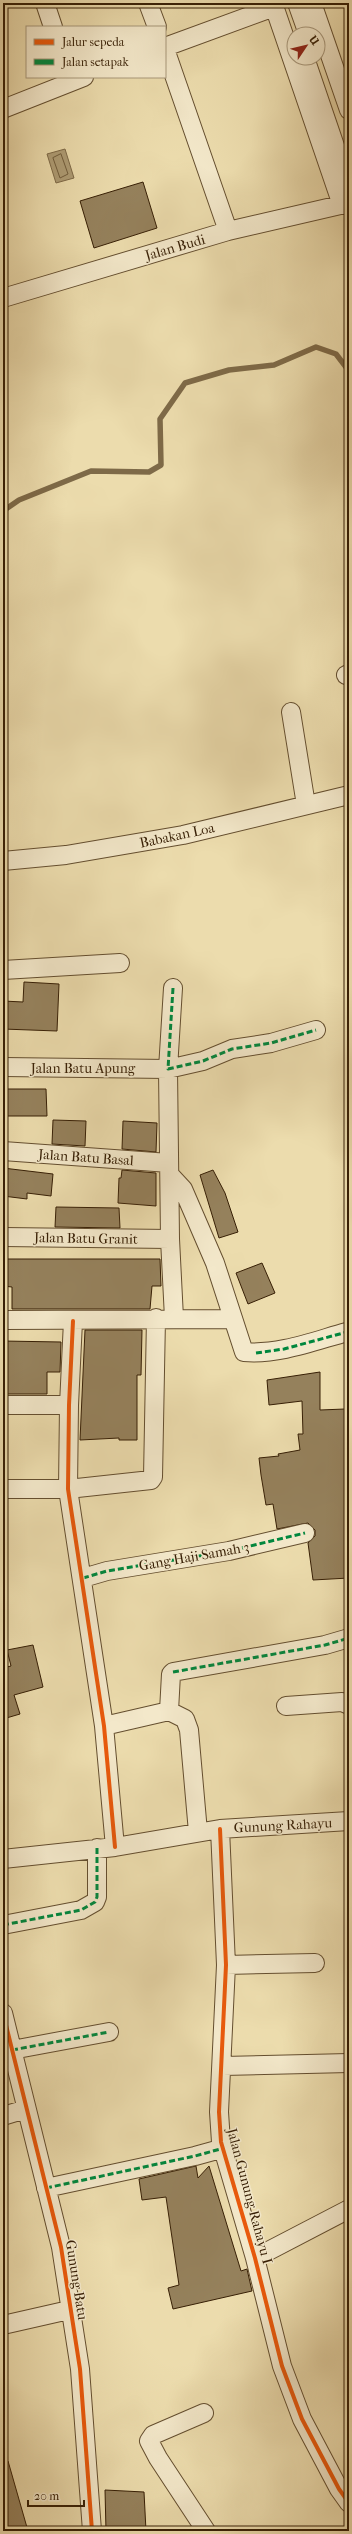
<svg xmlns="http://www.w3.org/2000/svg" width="352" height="2534" font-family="'IM FELL French Canon',serif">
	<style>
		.water { fill: #ae9c74; stroke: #7e6a48 }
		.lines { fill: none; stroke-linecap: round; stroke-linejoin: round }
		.shore { stroke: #725e3c; stroke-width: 1 }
		.stream { stroke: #7e6a48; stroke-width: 5.5 }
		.building { fill: #95815c; stroke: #371f05 }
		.minor-casing { stroke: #644e2f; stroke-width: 20 }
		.minor { stroke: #f3e8ca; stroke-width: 18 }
		.quiet { stroke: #00873e; stroke-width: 3; stroke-dasharray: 6 3; stroke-linecap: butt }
		.cycleway-casing { stroke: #f3e8ca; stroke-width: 6 }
		.cycleway { stroke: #e8590c; stroke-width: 4 }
		.labels { text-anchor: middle; stroke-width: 3; stroke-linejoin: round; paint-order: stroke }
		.street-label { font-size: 14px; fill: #371f05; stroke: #f3e8ca }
	</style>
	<rect width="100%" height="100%" fill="#ecdcad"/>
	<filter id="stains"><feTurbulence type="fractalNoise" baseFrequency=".005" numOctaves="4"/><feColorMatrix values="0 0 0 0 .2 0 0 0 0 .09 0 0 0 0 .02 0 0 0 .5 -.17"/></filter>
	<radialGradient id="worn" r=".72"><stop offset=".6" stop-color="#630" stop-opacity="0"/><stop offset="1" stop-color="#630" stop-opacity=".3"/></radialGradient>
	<path class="water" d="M65 149 74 178 56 183 47 154Z"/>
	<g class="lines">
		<path class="shore" d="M61 154 68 174 60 178 53 158Z"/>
		<path class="stream" d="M3 511 19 500 91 471 149 472 161 465 160 419 185 383 229 370 274 365 316 347 336 354 349 371"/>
	</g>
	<path class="building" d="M143 182 157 228 94 248 80 201Z
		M24 982 59 984 57 1031 3 1029V1001L23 1002Z
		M3 1089H46L47 1116H3Z
		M53 1120 86 1121 85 1146 52 1144Z
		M123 1121 157 1123 156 1152 122 1149Z
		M3 1168 53 1174 51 1196 27 1193V1199L3 1196Z
		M122 1170 156 1173V1206L118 1203 119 1178H121Z
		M213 1170 225 1193 238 1232 219 1238 200 1175Z
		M56 1207 119 1208 120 1228 55 1227Z
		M3 1259H160L161 1286H152L150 1309H12V1287L3 1286Z
		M262 1263 275 1293 248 1304 236 1273Z
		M85 1330H142L141 1375H137V1440H119V1438L80 1440Z
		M3 1341 61 1342 60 1372H47V1394H3Z
		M320 1372V1410L345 1409 346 1441H349V1578L313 1580 308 1543 315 1536V1530L308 1523 277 1529 273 1504 266 1505 261 1475 259 1458 279 1456 278 1454 300 1450 298 1434H303L302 1401 269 1405 267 1380Z
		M33 1645 43 1687 14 1695 20 1714 3 1719V1668L11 1666 7 1650Z
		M196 2166 198 2178 209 2166 241 2271 247 2269 252 2291 173 2309 168 2288 179 2285 166 2197 142 2200 139 2179Z
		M3 2461H8L28 2531H3Z
		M105 2490 144 2492 146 2531H106Z"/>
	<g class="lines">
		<defs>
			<path id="minor" d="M45 3 53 27
				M148 3 157 27
				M273 3 342 205
				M297 3 308 34
				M312 3 349 110
				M165 47 274 7
				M165 49 228 231
				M305 58 349 187
				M3 109 84 77
				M3 298 228 231 349 203
				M346 675 349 674
				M291 712 306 805
				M3 861 66 855 183 835 349 795
				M3 970 120 963
				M173 988 168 1069 203 1061 232 1049 271 1043 316 1030
				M3 1067 168 1069 170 1239 174 1318
				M3 1151 169 1163
				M170 1175 183 1189 215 1263 244 1352C279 1355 314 1341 347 1332
				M3 1237 170 1239
				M3 1320 233 1319
				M73 1321 69 1405 68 1489 104 1726 115 1847
				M3 1405H69
				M3 1489H68L151 1480 153 1477 156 1318
				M83 1578 107 1571 229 1551 305 1533
				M286 1706 342 1702 349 1705
				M169 1711 171 1674 173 1672 325 1645 349 1638
				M104 1726 169 1711 185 1719 189 1730 198 1832
				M220 1829 226 1965 219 2112 221 2142 255 2258 282 2366 302 2419 339 2489 349 2503
				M3 1859 115 1847 220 1829 349 1821
				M3 1925 81 1910 95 1902 97 1897V1848
				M226 1965 315 1963
				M3 2013 61 2247 80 2369 92 2531
				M12 2050 109 2032
				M223 2066 349 2063
				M3 2116 26 2109
				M46 2188 195 2156 224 2148
				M255 2258 349 2209
				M3 2325 69 2310
				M204 2413 153 2435 149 2441 158 2458 206 2531"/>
		</defs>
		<use href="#minor" class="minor-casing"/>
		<use href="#minor" class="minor"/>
		<path class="quiet" d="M173 988 168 1069 203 1061 232 1049 271 1043 316 1030
			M256 1353 284 1349 347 1332
			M83 1578 107 1571 229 1551 305 1533
			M173 1672 325 1645 349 1638
			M3 1925 81 1910 95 1902 97 1897V1848
			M12 2050 109 2032
			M46 2188 195 2156 224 2148"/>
		<defs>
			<path id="cycleway" d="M73 1321 69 1405 68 1489 104 1726 115 1847
				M220 1829 226 1965 219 2112 221 2142 255 2258 282 2366 302 2419 339 2489 349 2503
				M3 2013 61 2247 80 2369 92 2531"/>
		</defs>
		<use href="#cycleway" class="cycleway-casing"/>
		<use href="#cycleway" class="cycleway"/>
	</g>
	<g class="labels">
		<g class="street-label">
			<text transform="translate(175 247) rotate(-16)" y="5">Jalan Budi</text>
			<text transform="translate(177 835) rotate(-12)" y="5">Babakan Loa</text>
			<text x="83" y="1073">Jalan Batu Apung</text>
			<text transform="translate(86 1157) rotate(4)" y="5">Jalan Batu Basal</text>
			<text transform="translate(86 1238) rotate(1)" y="5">Jalan Batu Granit</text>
			<text transform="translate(194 1556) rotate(-10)" y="5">Gang Haji Samah 3</text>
			<text transform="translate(283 1825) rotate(-3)" y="5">Gunung Rahayu</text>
			<text transform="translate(250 2196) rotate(75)" y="5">Jalan Gunung Rahayu I</text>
			<text transform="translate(77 2280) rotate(81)" y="5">Gunung Batu</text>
		</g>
	</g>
	<rect width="352" height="2534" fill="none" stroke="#ecdcad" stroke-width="16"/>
	<rect x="4" y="4" width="344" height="2526" fill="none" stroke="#371f05" stroke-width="2"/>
	<rect x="8" y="8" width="336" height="2518" fill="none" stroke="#371f05"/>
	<rect x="26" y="26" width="140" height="52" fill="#f3e8ca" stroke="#a8987b"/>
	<rect x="34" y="39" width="20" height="6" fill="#e8590c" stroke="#a8987b"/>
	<text x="62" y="46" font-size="12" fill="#371f05">Jalur sepeda</text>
	<rect x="34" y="59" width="20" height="6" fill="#00873e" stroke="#a8987b"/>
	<text x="62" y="66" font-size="12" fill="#371f05">Jalan setapak</text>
	<g transform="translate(306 46) rotate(55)"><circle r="19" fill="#f3e8ca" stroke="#a8987b"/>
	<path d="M0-3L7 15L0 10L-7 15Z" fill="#8f2418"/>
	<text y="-6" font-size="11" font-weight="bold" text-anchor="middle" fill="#371f05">U</text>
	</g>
	<path d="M28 2500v6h56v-6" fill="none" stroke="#371f05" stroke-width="2"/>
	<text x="34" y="2500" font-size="12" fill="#371f05" stroke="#f3e8ca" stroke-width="3" paint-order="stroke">20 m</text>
	<rect width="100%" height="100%" filter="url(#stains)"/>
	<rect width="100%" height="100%" fill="url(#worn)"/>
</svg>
